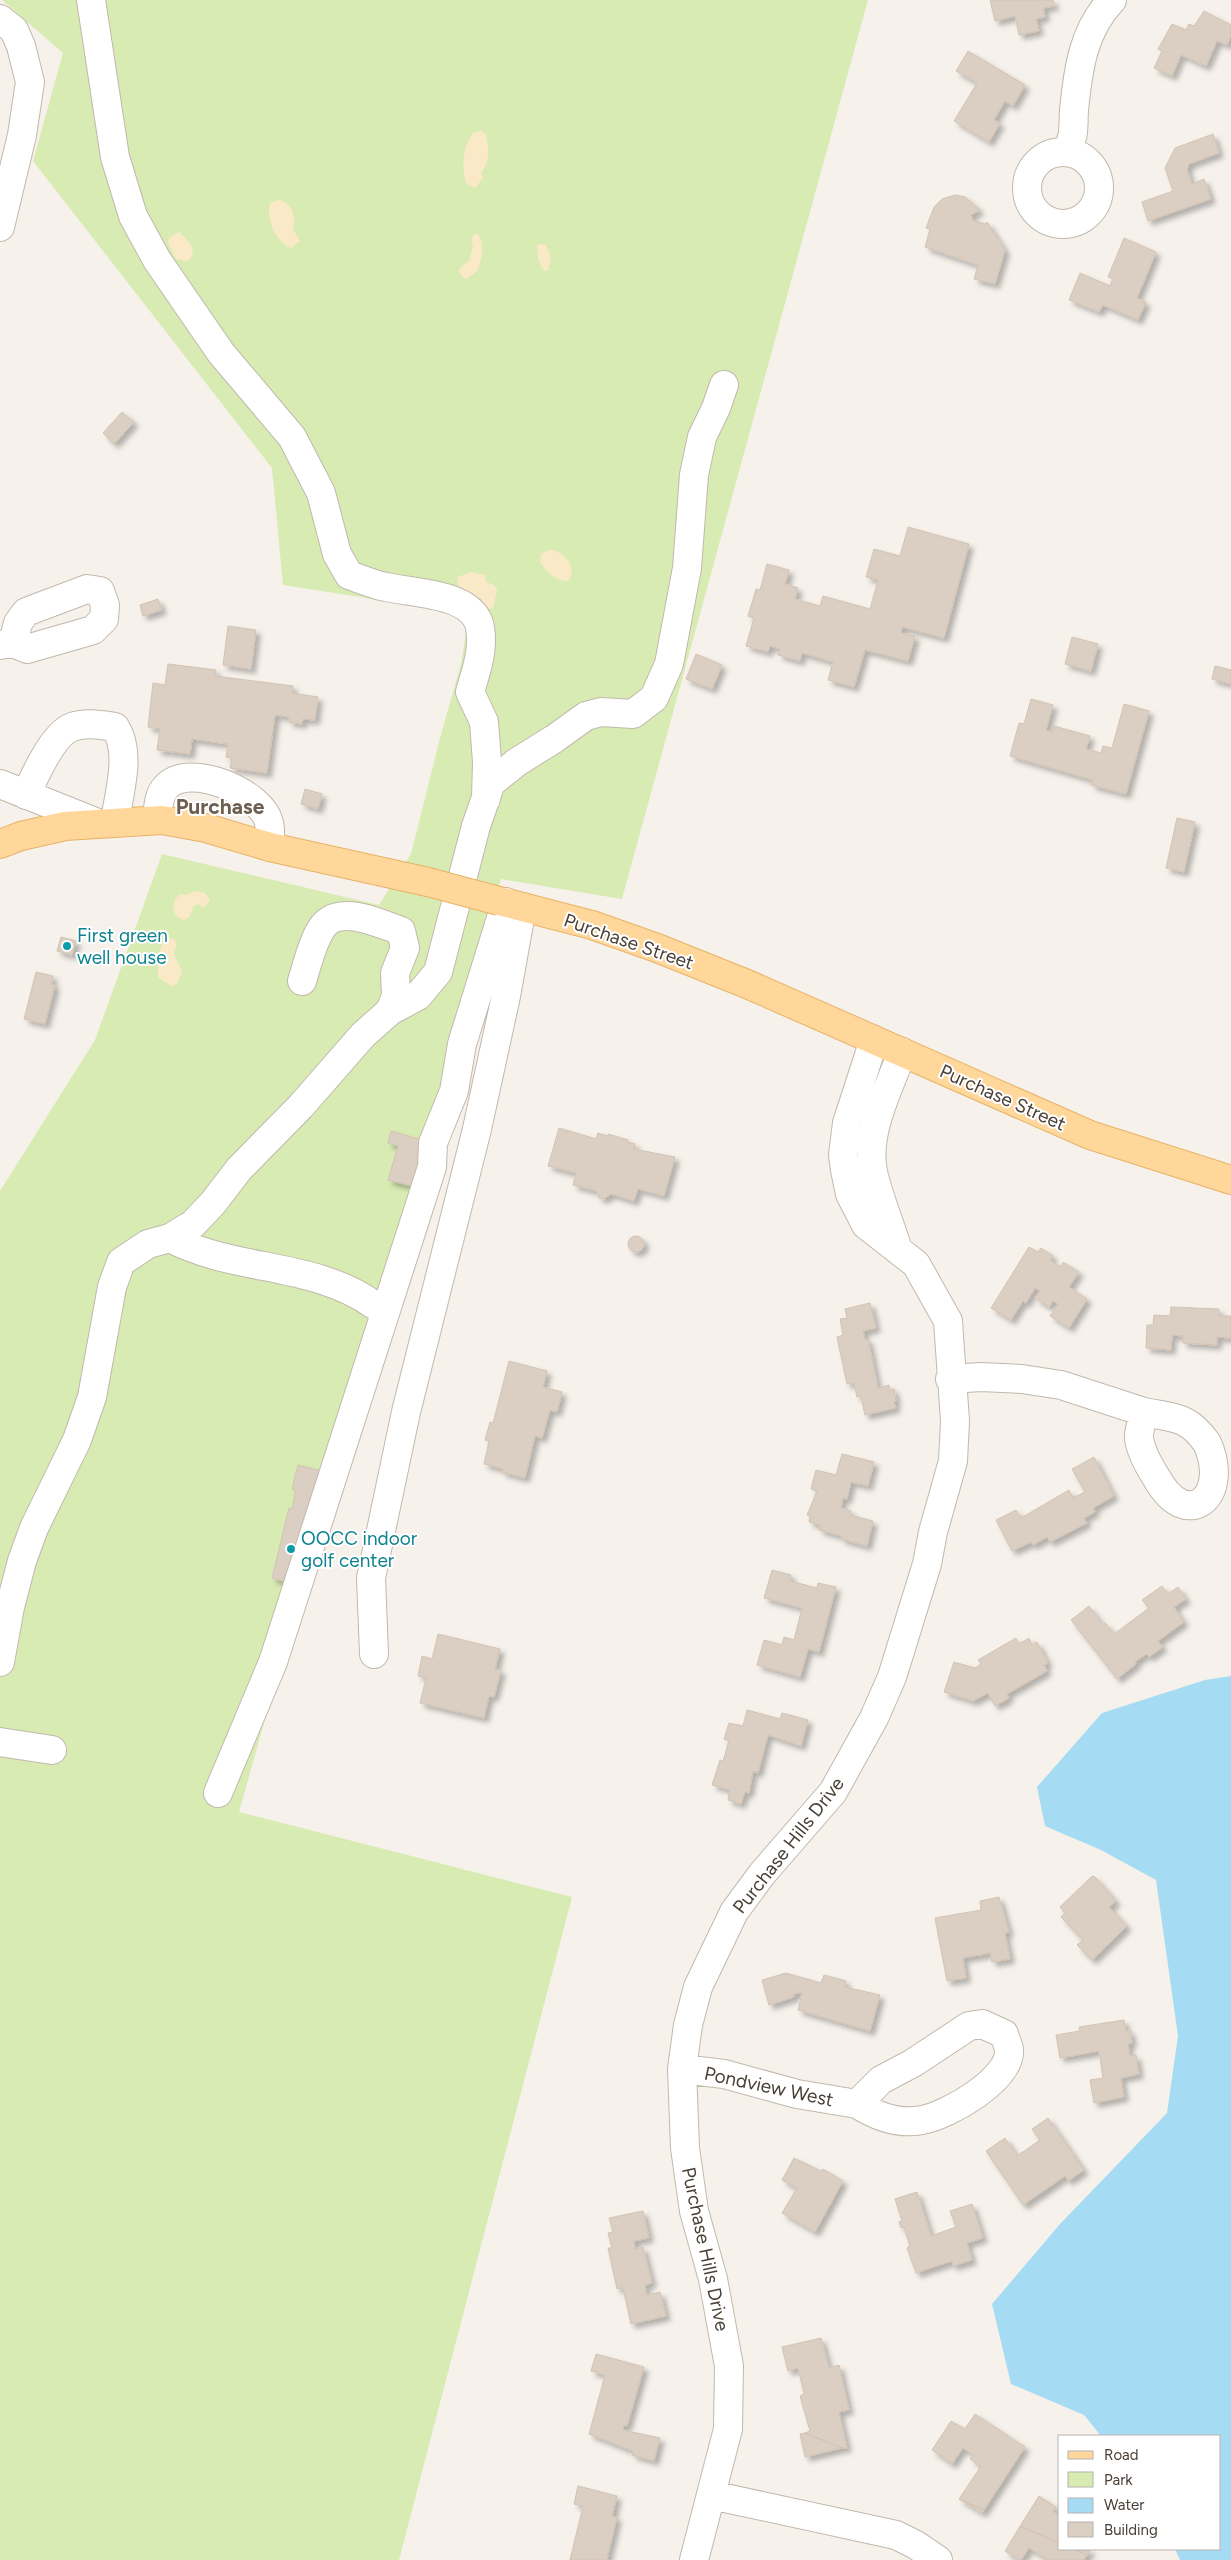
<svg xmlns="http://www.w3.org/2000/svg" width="1231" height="2560" font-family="Figtree,sans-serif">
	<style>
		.green { fill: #d8ebb3 }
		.sand { fill: #fae9c6 }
		.water { fill: #a6dcf3 }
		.building { fill: #dbcec2; stroke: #d3c3b2; filter: url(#shadow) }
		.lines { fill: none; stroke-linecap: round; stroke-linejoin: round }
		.minor-casing { stroke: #c2b8ac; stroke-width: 30 }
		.major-casing { stroke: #e8b266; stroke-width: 30 }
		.minor { stroke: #fff; stroke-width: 28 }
		.major { stroke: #ffd79a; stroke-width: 28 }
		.major-bridge-casing { stroke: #e8b266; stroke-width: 30; stroke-linecap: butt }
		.major-bridge { stroke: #ffd79a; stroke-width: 28 }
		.culture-dot { fill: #0f9aa8; stroke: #fff; stroke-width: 2 }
		.labels { text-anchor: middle; stroke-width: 4; stroke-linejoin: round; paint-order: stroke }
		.culture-label { font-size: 19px; fill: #0d838f; stroke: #fff; text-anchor: start }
		.street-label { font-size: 19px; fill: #4a4138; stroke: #fff }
		.quarter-label { font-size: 21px; font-weight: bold; fill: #6e5e4f; stroke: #fff }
	</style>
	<defs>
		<filter id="shadow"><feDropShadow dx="4.5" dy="4.5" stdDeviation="2.5" flood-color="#0004"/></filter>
	</defs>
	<rect width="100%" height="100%" fill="#f6f1eb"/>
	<path class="green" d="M2 0H868L622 899 501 879 239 1812 572 1897 399 2560H0V1191L95 1040 162 854 379 905 411 854 440 738 461 664 469 614 283 585 272 468 33 161 63 53Z"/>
	<path class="sand" d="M481 131 486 134C489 148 490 162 481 173L483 178 475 188 466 183C461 166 463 146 474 132Z
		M280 200C293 203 296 218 293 229L300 241 291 248C276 243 264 216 271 202Z
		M179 232 190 243 193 252 189 261 176 259 168 243 169 238Z
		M476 233C486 239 482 260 478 269 476 273 469 277 466 279L461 276 459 271 461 266 469 261 473 246 471 239Z
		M541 244 546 245 551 258 548 271H544C539 264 537 255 537 246Z
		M548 550C563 549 579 568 568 581 556 582 546 571 540 562L541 554Z
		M471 572 485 575 486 582 494 585 497 590 493 608 489 609 484 606 481 598C478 598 476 598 473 598 463 598 456 586 458 577Z
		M195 891 205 893 210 901 204 908 198 904 194 906 189 917 184 920C170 915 171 902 180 894L186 895Z
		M167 938H172L177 942 174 955 182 971 177 984 171 986 158 977C158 965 158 945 167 938Z"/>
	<path class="water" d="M1231 1676V2560H1180L1175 2549H1220V2436H1101L1084 2415 1011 2384 992 2304 1060 2224 1167 2113 1178 2036 1156 1880 1101 1850 1045 1826 1037 1787 1102 1713 1205 1680Z"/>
	<path class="building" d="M990 0H1053L1054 6 1043 8 1045 17 1036 19 1039 31 1019 35 1015 16 995 21Z
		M1204 11 1231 25V36L1227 45 1217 41 1206 66 1181 55 1172 76 1154 68 1162 51 1158 49 1172 24 1186 30 1189 24 1194 26Z
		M968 51 1025 85 1013 106 1005 101 994 120 1000 123 989 142 954 121 977 83 956 71Z
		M1213 134 1219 153 1189 164 1187 169 1192 184 1204 179 1211 199 1148 221 1142 202 1173 191 1165 168 1175 148Z
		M955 195 965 197 980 210 971 215 973 220 985 224 987 222 1005 250 995 284 974 279 978 265 925 247 930 229 926 228 934 207 942 199Z
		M1124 238 1156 252 1137 298 1146 302 1138 320 1103 305 1099 312 1069 300 1080 273 1110 286 1113 279 1108 277Z
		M122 412 134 422 114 444 103 433Z
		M908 527 969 544 944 638 902 627 901 633 915 636 908 661 865 650 854 687 828 680 833 662 802 653 800 661 778 655 780 649 770 646 768 652 746 646 754 618 748 616 756 589 760 590 767 564 789 570 785 584 798 588 795 599 820 606 823 596 870 609 878 580 866 577 874 549 900 556Z
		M158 599 162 610 143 616 140 605Z
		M228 626 256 630 251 669 223 665Z
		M1072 637 1098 644 1091 671 1065 664Z
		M696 654 722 665 712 689 686 679Z
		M168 664 216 670 215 676 293 686 292 693 318 697 315 720 303 719 302 724 289 722V717L275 715 267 773 230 768 232 758 226 757 228 744 192 739 190 754 157 750 160 729 148 727 153 683 165 685Z
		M1215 666 1231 670V684L1212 679Z
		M1031 699 1053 705 1046 730 1052 732 1054 726 1090 736 1086 749 1101 753 1103 746 1112 748 1124 704 1149 711 1126 794 1091 785 1093 780 1010 756 1019 723 1024 724Z
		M305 789 322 794 318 809 301 804Z
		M1177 818 1195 822 1184 872 1166 868Z
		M61 937 76 941 72 955 57 951Z
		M36 972 53 976 51 984 55 985 45 1024 24 1019Z
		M559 1128 596 1139 598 1133 608 1136V1134L628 1140 627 1142 635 1144 634 1149 675 1157 664 1196 638 1189 634 1201 611 1194 604 1199 599 1198 597 1191 573 1185 576 1173 548 1166Z
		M391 1131 428 1142 416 1187 388 1180 398 1146 388 1143Z
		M628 1244a8 8 0 1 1 16 0a8 8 0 1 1-16 0Z
		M1029 1247 1038 1252 1041 1248 1053 1256 1050 1260 1061 1267 1063 1262 1079 1272 1069 1287 1087 1299 1069 1328 1050 1316 1058 1304 1053 1301 1049 1307 1035 1298 1040 1291 1035 1288 1026 1303 1023 1301 1011 1320 991 1308Z
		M870 1303 876 1328 863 1331 865 1340 868 1339 878 1388 889 1385 890 1390 894 1389 896 1401 894 1402 896 1408 865 1415 861 1396 857 1397 854 1383 847 1384 837 1337 843 1335 840 1319 847 1318 845 1309Z
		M1171 1307 1219 1309V1316H1231V1338L1217 1337V1345L1183 1343V1336L1172 1335 1171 1350 1146 1348 1147 1325H1153L1154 1315 1170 1316Z
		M509 1361 547 1371 543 1387 562 1392 557 1412 550 1410 542 1438 535 1436 525 1478 502 1472 503 1469 484 1464 489 1441 485 1440 490 1422 493 1423Z
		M842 1454 874 1462 868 1486 851 1482 847 1499 843 1498 841 1508 851 1511 850 1515 873 1521 867 1546 841 1539 842 1536 819 1530 820 1525 809 1522 810 1516 807 1515 817 1491 811 1489 816 1470 836 1475Z
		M1094 1457 1114 1496 1093 1508 1095 1512 1084 1518 1087 1523 1050 1542 1047 1537 1033 1545 1031 1542 1012 1551 996 1520 1016 1510 1021 1518 1069 1490 1073 1498 1085 1492 1072 1469Z
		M298 1465 324 1472 294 1584 272 1578 289 1508 292 1509 296 1490 292 1489Z
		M772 1570 791 1575 790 1581 817 1588 818 1583 836 1587 819 1652 808 1649 800 1677 757 1665 764 1640 782 1645 784 1637 794 1640 802 1608 764 1598Z
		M1162 1586 1168 1594 1178 1587 1186 1599 1174 1607 1184 1622 1158 1641 1163 1647 1149 1657 1146 1654 1135 1662 1136 1664 1117 1679 1071 1620 1089 1606 1103 1625 1105 1623 1114 1634 1149 1608 1142 1600Z
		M438 1634 500 1649 495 1669 501 1670 494 1697 489 1696 484 1718 420 1703 426 1678 418 1676 422 1656 432 1659Z
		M1016 1638 1019 1644 1029 1638 1032 1645 1037 1642 1048 1663 1044 1665 1047 1671 1007 1694 1009 1698 995 1706 988 1693 973 1701 944 1692 954 1662 975 1668 981 1664 978 1660Z
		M747 1710 780 1719 782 1713 808 1720 801 1746 768 1735 758 1773 753 1771 749 1793 745 1792 741 1804 728 1800 730 1790 712 1785 720 1760 723 1761 729 1741 724 1739 729 1723 743 1726Z
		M1092 1876 1095 1877 1116 1901 1109 1907 1127 1926 1092 1960 1077 1945 1083 1940 1061 1917 1065 1913 1060 1907Z
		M999 1897 1009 1932 1005 1933 1010 1959 992 1962 990 1953 963 1958 966 1978 947 1981 935 1918 981 1910 980 1901Z
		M786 1973 821 1983 824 1975 846 1981 845 1987 880 1995 870 2031 798 2010 802 1993 793 1994 794 1997 769 2005 762 1980Z
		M1124 2020 1126 2031 1130 2030 1132 2043 1128 2044 1130 2056 1136 2055 1139 2074 1121 2078 1124 2097 1094 2103 1090 2080 1103 2078 1099 2051 1060 2058 1056 2035 1080 2031 1079 2027Z
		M1048 2118 1084 2170 1068 2181 1065 2176 1023 2205 986 2151 1005 2138 1017 2156 1040 2140 1032 2129Z
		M794 2158 821 2171 823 2169 843 2181 815 2232 782 2213 797 2188 782 2180Z
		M917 2192 931 2236 956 2227 950 2211 972 2204 983 2238 967 2243 972 2260 953 2266 952 2261 916 2273 907 2248 910 2246 904 2227 901 2228 899 2222 902 2221 895 2199Z
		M643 2211 649 2238 634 2241 635 2249 643 2247 652 2283 645 2285 647 2295 660 2292 666 2316 631 2324 623 2288 617 2289 608 2248H612L608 2233 613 2232 609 2218Z
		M821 2338 829 2368 839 2365 849 2410 839 2412 847 2448H842L805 2433 810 2431 800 2396 804 2394 798 2368 788 2371 782 2347Z
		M596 2354 644 2367 627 2426 624 2425 623 2430 660 2438 654 2461 632 2455 633 2451 589 2434 605 2375 591 2371Z
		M975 2414 1025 2447 984 2510 959 2499 981 2466 970 2459 973 2455 963 2448 952 2464 932 2450 951 2421 965 2429Z
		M805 2433 842 2448 805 2457 800 2434Z
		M578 2486 617 2496 612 2516 617 2517 607 2559 609 2560H570L583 2506 574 2504Z
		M1039 2496 1056 2507 1053 2512 1060 2516V2543L1020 2526Z
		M959 2499 984 2510 982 2513Z
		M1020 2526 1060 2543V2549H1073L1087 2555 1084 2560H1048L1029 2548 1021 2560H1019L1005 2551Z
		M1073 2549H1091L1087 2555Z"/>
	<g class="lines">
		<defs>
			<path id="minor" d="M91 0 115 157 133 216 157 260 221 353 292 437 321 493 337 554 349 575C361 579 374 585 386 587 412 593 475 593 480 628 484 650 476 671 470 692L484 722 487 762 486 799
				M0 19 14 30 21 46 30 82 22 135 0 227
				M1067 151C1075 135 1073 127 1074 110 1078 70 1083 30 1112 0
				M1027 188a36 36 0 1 1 72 0a36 36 0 1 1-72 0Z
				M0 645 13 643 27 649 93 630 104 619 105 605 100 591 87 589 26 612 18 623 13 643
				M0 784 95 822
				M26 795C34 777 53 734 72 727 86 722 101 725 115 727 132 753 119 792 115 821
				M157 820C158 809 158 795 166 787 189 761 263 793 269 823 271 831 270 839 270 847
				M390 1011 418 996 438 972 476 826 491 783 517 762 554 739 586 716 601 712 633 714 654 698 669 664 687 568 694 475 702 437 716 408 724 385
				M170 1238C234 1272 315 1262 374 1305
				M898 1250C890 1224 879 1198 873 1172 865 1132 889 1089 902 1052
				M950 1379 981 1377 1022 1379 1061 1385 1144 1412
				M1144 1412C1157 1415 1174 1416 1185 1422 1193 1426 1202 1436 1207 1443 1231 1496 1187 1534 1156 1477 1149 1466 1141 1452 1139 1439 1138 1431 1143 1420 1144 1412Z
				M374 1654 371 1578 406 1412 477 1129 506 996 522 907
				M0 1662 10 1607 22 1561 34 1528 77 1440 92 1397 112 1287 121 1262 148 1244 170 1238 193 1224 213 1203 239 1169 301 1106 363 1035 390 1011 396 996 395 973 405 948 401 931C381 924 344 906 326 923 314 934 307 966 302 981
				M0 1742 52 1750
				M218 1793 273 1662 432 1167 433 1143 454 1091 462 1044 506 902
				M982 2024 1004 2034C1005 2039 1008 2044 1009 2049 1012 2079 947 2116 922 2120 898 2125 876 2116 857 2104L881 2080 913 2063 969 2026Z
				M682 2069 724 2074 797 2094 857 2104
				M711 2495 896 2535 916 2545 938 2560
				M694 2560 728 2429 729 2366 713 2279 694 2211 685 2148 682 2069 688 2025 698 1987 734 1912 762 1874 833 1792 874 1718 892 1677 927 1564 933 1532 953 1461 955 1421 948 1321 916 1264 866 1225 850 1194 845 1170 843 1155 847 1123 874 1040"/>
			<path id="major" d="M0 844 21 836 65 826 162 820 206 828 270 847 428 882
				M499 901 592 925 657 948 747 984 1090 1135 1231 1180"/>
		</defs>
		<use href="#minor" class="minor-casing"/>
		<use href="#major" class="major-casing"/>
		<use href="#minor" class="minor"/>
		<use href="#major" class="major"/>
		<defs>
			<path id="major-bridge" d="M428 882 499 901"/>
		</defs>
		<use href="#major-bridge" class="major-bridge-casing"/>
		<use href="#major-bridge" class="major-bridge"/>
	</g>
	<g class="culture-dot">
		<circle cx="67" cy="946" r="5"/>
		<circle cx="291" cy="1549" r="5"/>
	</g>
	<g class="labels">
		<g class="culture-label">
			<text x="77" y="942">First green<tspan x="77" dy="22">well house</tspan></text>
			<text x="301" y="1545">OOCC indoor<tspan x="301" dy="22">golf center</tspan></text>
		</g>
		<g class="street-label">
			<text transform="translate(629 941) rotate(19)" y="7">Purchase Street</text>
			<text transform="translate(1003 1097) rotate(24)" y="7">Purchase Street</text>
			<text transform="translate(788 1845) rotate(-52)" y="7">Purchase Hills Drive</text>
			<text transform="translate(769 2086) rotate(12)" y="7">Pondview West</text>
			<text transform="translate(706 2249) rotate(78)" y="7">Purchase Hills Drive</text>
		</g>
		<g class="quarter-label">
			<text x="220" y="814">Purchase</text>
		</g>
	</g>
	<rect x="1058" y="2435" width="162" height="115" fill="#ffffff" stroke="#b7b3af"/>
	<rect x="1068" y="2451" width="25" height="8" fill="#ffd79a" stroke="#b7b3af"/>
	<text x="1104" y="2460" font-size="15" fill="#4a4138">Road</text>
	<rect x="1068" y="2472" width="25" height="15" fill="#d8ebb3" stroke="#b7b3af"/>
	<text x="1104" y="2485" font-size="15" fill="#4a4138">Park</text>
	<rect x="1068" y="2498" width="25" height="15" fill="#a6dcf3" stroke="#b7b3af"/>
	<text x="1104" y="2510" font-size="15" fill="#4a4138">Water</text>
	<rect x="1068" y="2522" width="25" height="15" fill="#dbcec2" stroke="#b7b3af"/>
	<text x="1104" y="2535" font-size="15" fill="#4a4138">Building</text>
</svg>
